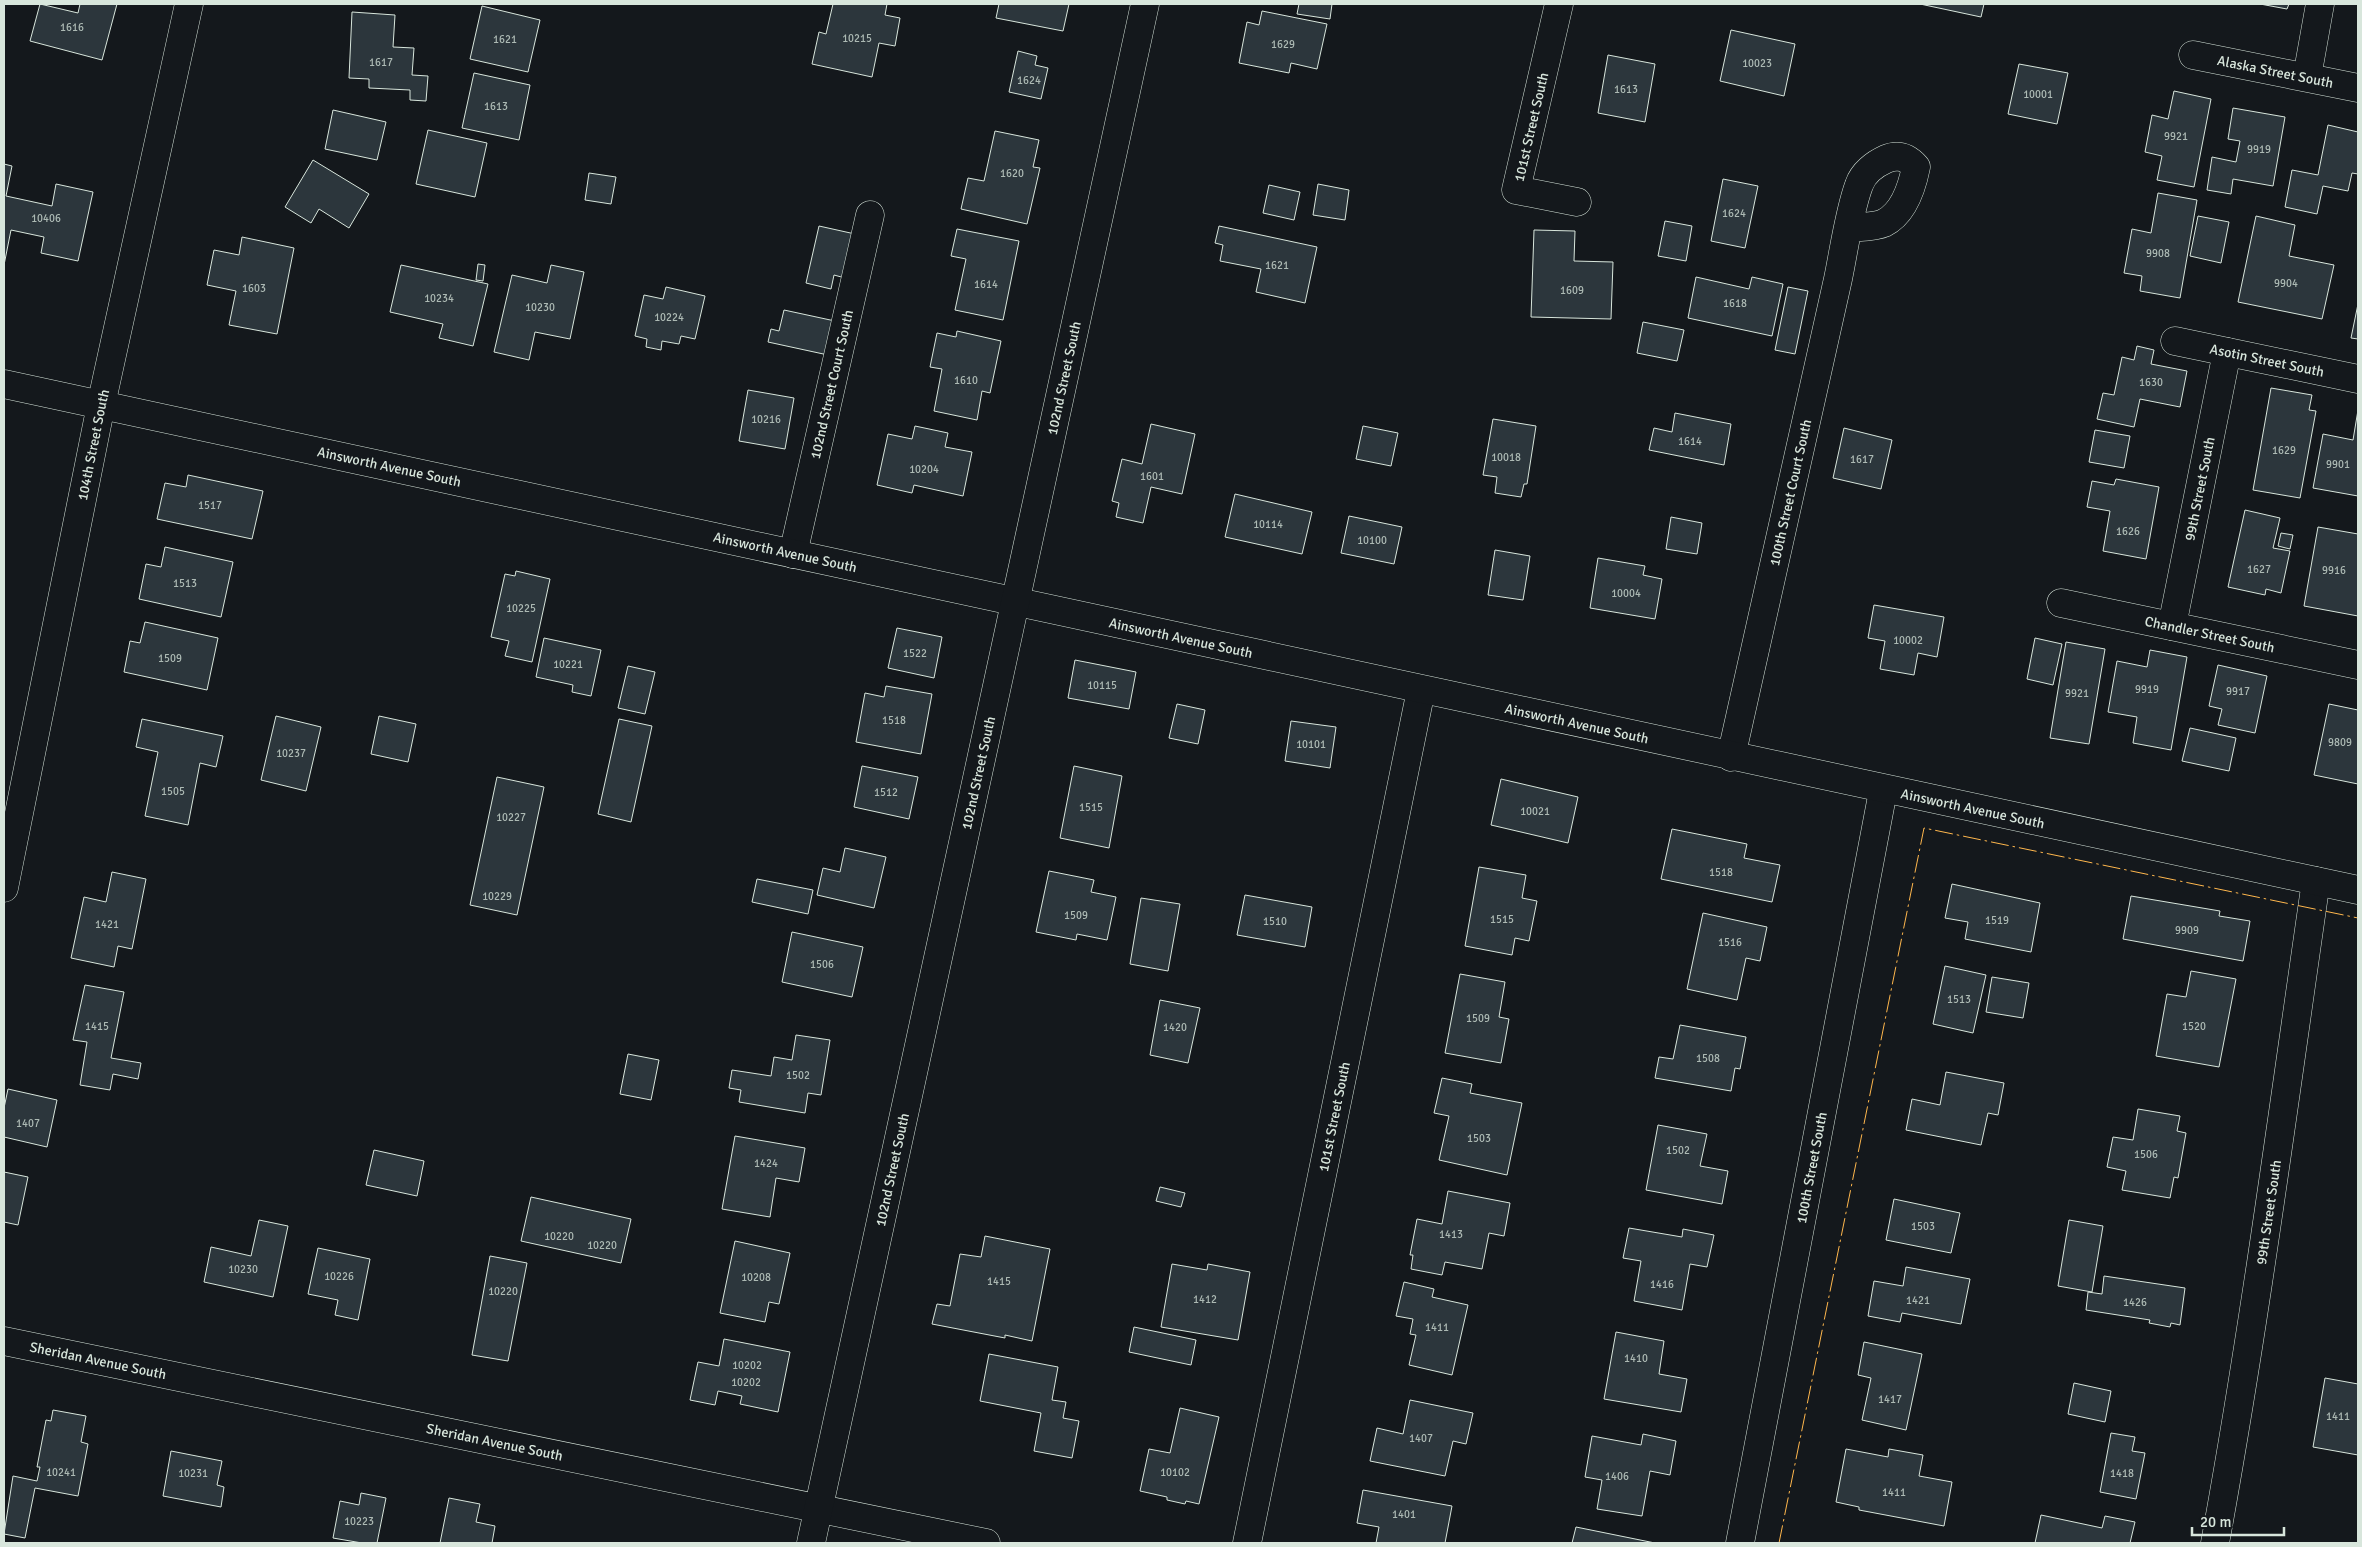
<svg xmlns="http://www.w3.org/2000/svg" width="2362" height="1547" font-family="Signika,sans-serif">
	<style>
		.building { fill: #2c363c; stroke: #d8e6dc }
		.lines { fill: none; stroke-linecap: round; stroke-linejoin: round }
		.street-casing { stroke: #d8e6dc; stroke-width: 29 }
		.secondary-casing { stroke: #d8e6dc; stroke-width: 29 }
		.street { stroke: #14181c; stroke-width: 28 }
		.secondary { stroke: #14181c; stroke-width: 28 }
		.power { stroke: #ffb74d; stroke-width: 1; stroke-dasharray: 18 4 2.5 4; stroke-linecap: butt }
		.labels { text-anchor: middle; stroke-width: 4; stroke-linejoin: round; paint-order: stroke }
		.number-label { font-size: 11px; fill: #adbab4 }
		.street-label { font-size: 14px; fill: #d8e6dc; stroke: #14181c }
	</style>
	<rect width="100%" height="100%" fill="#14181c"/>
	<path class="building" d="M40 4 78 13 80 4H117L102 60 30 41Z
		M833 4H887L885 15 900 18 895 46 879 43 872 77 812 64 819 32 826 34Z
		M999 4H1069L1063 31 996 18Z
		M1299 4H1332L1330 19 1297 14Z
		M1920 4H1984L1981 17Z
		M2260 4H2289L2287 9Z
		M482 6 540 20 528 72 470 59Z
		M1262 11 1327 24 1317 69 1291 63 1289 73 1239 63 1247 22 1259 25Z
		M352 12 395 15 393 47 414 48 412 75 428 76 426 101 410 100V90L369 88V79L349 78Z
		M1731 30 1795 44 1784 96 1720 81Z
		M1018 51 1037 56 1035 65 1048 68 1041 99 1009 92Z
		M1608 55 1655 64 1645 122 1598 113Z
		M2019 64 2068 73 2057 124 2008 114Z
		M474 73 530 85 519 140 462 128Z
		M2174 91 2211 99 2194 187 2157 180 2162 156 2145 152 2152 115 2168 119Z
		M2233 108 2285 117 2273 186 2233 179 2231 194 2207 190 2212 157 2236 162 2240 141 2228 139Z
		M333 110 386 122 377 160 325 149Z
		M2328 125 2358 132V174L2352 173 2348 191 2323 186 2317 214 2285 207 2292 170 2318 175Z
		M428 130 487 143 475 197 416 184Z
		M995 131 1039 140 1033 167 1040 168 1027 224 961 209 968 178 984 181Z
		M313 160 369 194 349 228 319 209 311 223 285 207Z
		M4 164 12 166 6 196 52 206 56 184 93 192 78 261 41 253 44 237 11 230 4 265Z
		M589 173 616 177 611 204 585 200Z
		M1723 179 1758 186 1745 248 1711 241Z
		M1318 184 1349 190 1345 220 1313 215Z
		M1269 185 1300 192 1294 220 1263 213Z
		M2158 193 2197 200 2180 298 2140 291 2142 276 2124 273 2132 229 2151 233Z
		M2198 216 2229 222 2221 263 2190 256Z
		M2256 216 2295 225 2289 256 2334 265 2322 319 2238 302Z
		M1665 221 1692 226 1686 261 1658 256Z
		M819 226 855 234 845 278 834 275 831 289 806 283Z
		M1219 226 1317 247 1305 303 1256 292 1261 269 1220 261 1223 245 1215 243Z
		M957 229 1019 241 1003 320 955 310 966 259 951 256Z
		M1534 230 1575 231 1574 261 1613 262 1611 319 1531 317Z
		M242 237 294 248 277 334 229 325 236 291 207 285 214 250 239 255Z
		M478 264 485 265 483 281 476 280Z
		M401 265 488 284 473 346 439 338 443 324 390 312Z
		M551 265 584 272 570 339 535 332 529 360 494 352 512 275 547 283Z
		M1696 277 1749 289 1752 277 1783 284 1772 336 1688 318Z
		M666 287 705 296 695 339 681 336 679 344 662 341 661 350 646 347 647 339 635 336 644 295 663 299Z
		M1788 287 1808 291 1795 354 1775 350Z
		M2358 304V339L2351 338Z
		M784 310 835 321 828 355 768 342 771 329 779 331Z
		M1643 322 1684 330 1677 361 1637 353Z
		M957 331 1001 341 990 393 982 391 977 420 934 411 942 369 930 367 937 333 956 337Z
		M2137 346 2154 350 2151 364 2187 371 2180 407 2140 399 2134 427 2097 419 2103 393 2114 395 2122 357 2134 360Z
		M2271 388 2312 395 2309 410 2316 411 2300 498 2253 490Z
		M748 390 794 398 785 449 739 441Z
		M2358 410V496L2313 488 2323 434 2353 440Z
		M1675 413 1731 424 1724 465 1649 450 1654 428 1672 432Z
		M1493 419 1536 426 1527 484H1524L1521 497 1495 493 1497 477 1483 475Z
		M1151 424 1195 434 1182 494 1151 487 1143 523 1116 517 1119 503 1112 501 1122 459 1142 464Z
		M915 426 948 433 945 447 972 452 963 496 914 485 912 493 877 485 888 434 912 439Z
		M1363 426 1398 433 1391 466 1356 459Z
		M1844 428 1892 440 1881 489 1833 478Z
		M2095 430 2130 436 2124 468 2089 462Z
		M188 475 263 491 252 539 157 519 165 483 186 487Z
		M2116 479 2159 487 2146 559 2103 551 2110 511 2087 507 2092 481 2114 485Z
		M1235 494 1312 512 1302 554 1225 537Z
		M2245 510 2280 518 2273 548 2290 551 2281 593 2266 589 2265 595 2228 587Z
		M1349 516 1402 527 1394 564 1341 553Z
		M1671 517 1702 523 1697 554 1666 549Z
		M2318 527 2358 534V616L2304 606Z
		M2281 533 2293 535 2290 549 2278 546Z
		M165 547 233 562 221 617 139 599 146 564 161 567Z
		M1495 550 1530 556 1523 600 1488 595Z
		M1598 558 1645 566 1643 575 1662 579 1655 619 1590 608Z
		M516 571 550 579 532 662 505 656 509 641 491 637 505 574 515 576Z
		M1874 605 1944 617 1937 657 1918 653 1914 675 1880 669 1885 641 1868 638Z
		M145 622 218 638 207 690 124 672 130 641 140 643Z
		M897 628 942 637 934 678 888 668Z
		M544 638 601 650 591 696 572 692 573 685 536 677Z
		M2035 638 2062 644 2053 685 2027 679Z
		M2066 642 2105 649 2089 744 2050 738Z
		M2150 650 2187 657 2171 750 2133 743 2137 717 2108 712 2117 661 2147 667Z
		M1075 660 1136 672 1129 709 1068 698Z
		M2218 665 2267 676 2255 733 2218 725 2222 709 2209 706Z
		M628 666 655 672 645 714 618 708Z
		M886 686 932 694 921 754 856 742 865 693 884 697Z
		M1177 704 1205 710 1198 744 1169 738Z
		M2329 704 2358 710V784L2314 775Z
		M276 716 321 727 306 791 261 780Z
		M379 716 416 724 408 762 371 754Z
		M142 719 223 736 216 767 200 763 188 825 145 816 158 752 136 747Z
		M619 719 652 726 631 822 598 814Z
		M1291 721 1336 727 1330 768 1285 761Z
		M2190 728 2236 738 2229 771 2182 761Z
		M862 766 918 777 909 819 854 807Z
		M1074 766 1122 776 1109 848 1060 838Z
		M497 777 544 787 517 915 470 905Z
		M1501 779 1578 797 1568 843 1491 825Z
		M1672 829 1747 844 1744 858 1780 865 1772 902 1661 879Z
		M845 848 886 857 874 908 817 895 823 868 840 872Z
		M1479 867 1526 875 1522 898 1537 901 1529 941 1515 938 1512 955 1465 946Z
		M1049 871 1094 880 1091 892 1116 897 1107 940 1077 934 1076 940 1036 932Z
		M112 872 146 879 132 949 118 946 114 967 71 958 84 897 106 902Z
		M757 879 813 890 808 914 752 902Z
		M1952 884 2040 903 2031 952 1965 939 1968 922 1945 918Z
		M1245 895 1312 907 1305 947 1237 935Z
		M2131 896 2220 911 2219 916 2250 921 2243 961 2123 939Z
		M1141 898 1180 904 1168 971 1130 964Z
		M1703 913 1767 927 1760 961 1746 958 1737 1000 1687 989Z
		M792 932 863 947 852 997 782 982Z
		M1945 966 1986 975 1973 1033 1933 1024Z
		M2191 971 2236 979 2219 1067 2156 1056 2167 994 2186 997Z
		M1460 974 1505 982 1499 1017 1509 1019 1501 1063 1445 1053Z
		M1992 977 2029 983 2023 1018 1986 1012Z
		M85 985 124 992 111 1058 141 1063 138 1079 113 1074 110 1090 80 1085 87 1042 73 1040Z
		M1160 1000 1200 1008 1188 1063 1150 1055Z
		M1680 1025 1746 1037 1740 1069 1735 1068 1731 1091 1655 1078 1659 1057 1673 1059Z
		M796 1035 830 1040 821 1095 808 1093 805 1113 739 1102 741 1090 729 1088 732 1070 771 1076 774 1057 792 1060Z
		M628 1054 659 1060 651 1100 620 1094Z
		M1946 1072 2004 1083 1998 1115 1988 1113 1981 1145 1906 1130 1912 1099 1940 1105Z
		M1442 1078 1472 1084 1470 1093 1522 1103 1507 1175 1439 1160 1449 1116 1434 1113Z
		M8 1089 57 1100 47 1147 4 1137V1108Z
		M2138 1109 2180 1116 2177 1131 2186 1133 2178 1178 2174 1177 2170 1198 2122 1190 2126 1171 2107 1167 2113 1137 2133 1140Z
		M1658 1125 1707 1134 1700 1166 1728 1171 1722 1204 1646 1190Z
		M735 1136 805 1148 799 1182 776 1178 770 1217 722 1209Z
		M374 1150 424 1161 417 1196 366 1185Z
		M4 1172 28 1177 18 1225 4 1222Z
		M1160 1187 1185 1193 1181 1207 1156 1201Z
		M1448 1191 1510 1203 1504 1236 1489 1233 1482 1269 1445 1262 1442 1275 1411 1269 1413 1255H1410L1417 1219 1442 1224Z
		M531 1197 631 1219 621 1263 521 1241Z
		M1894 1199 1960 1213 1951 1253 1886 1240Z
		M259 1220 288 1226 273 1297 204 1282 211 1247 251 1256Z
		M2069 1220 2103 1226 2092 1292 2058 1286Z
		M1629 1228 1682 1237 1683 1229 1714 1235 1707 1267 1690 1264 1682 1310 1634 1301 1641 1261 1623 1258Z
		M985 1236 1050 1249 1032 1341 1005 1335V1338L932 1324 937 1304 950 1306 960 1254 981 1257Z
		M735 1241 790 1253 779 1304 769 1302 765 1322 720 1313Z
		M318 1248 370 1259 358 1320 335 1315 338 1300 308 1294Z
		M490 1256 527 1263 508 1361 472 1355Z
		M1172 1264 1207 1270 1208 1264 1250 1272 1238 1340 1161 1327Z
		M1906 1267 1970 1279 1961 1324 1902 1313 1900 1322 1868 1316 1874 1281 1903 1286Z
		M2104 1276 2185 1288 2180 1325 2171 1323 2170 1327 2149 1323 2150 1320 2086 1310 2088 1292 2102 1294Z
		M1404 1282 1434 1289 1432 1297 1468 1305 1452 1375 1409 1365 1416 1335 1410 1334 1413 1319 1396 1316Z
		M1134 1327 1196 1340 1191 1365 1129 1352Z
		M1616 1332 1664 1341 1659 1374 1687 1379 1681 1412 1604 1399Z
		M724 1339 790 1352 778 1412 740 1404 742 1396 718 1391 715 1405 690 1400 698 1362 719 1366Z
		M1864 1342 1922 1354 1906 1430 1862 1420 1871 1378 1858 1375Z
		M989 1354 1058 1367 1052 1400 1066 1402 1063 1418 1079 1421 1072 1458 1034 1451 1041 1413 980 1401Z
		M2325 1378 2358 1384V1455L2313 1447Z
		M2074 1383 2111 1391 2105 1422 2068 1414Z
		M1410 1400 1473 1413 1466 1444 1453 1441 1445 1476 1370 1461 1377 1428 1403 1434Z
		M1180 1408 1219 1417 1199 1504 1186 1501 1185 1504 1167 1500V1497L1140 1491 1149 1449 1170 1453Z
		M53 1410 86 1416 81 1442 88 1444 78 1496 35 1488 25 1538 4 1534 13 1476 37 1481 40 1467H37L46 1420 51 1421Z
		M2111 1433 2135 1437 2132 1451 2145 1453 2136 1499 2100 1492Z
		M1643 1434 1676 1441 1670 1475 1650 1471 1642 1516 1597 1509 1602 1480 1585 1477 1592 1436 1641 1445Z
		M1846 1449 1888 1457 1889 1449 1923 1455 1919 1476 1952 1482 1944 1526 1859 1510V1507L1836 1502Z
		M171 1451 222 1461 217 1485 224 1487 221 1507 163 1496Z
		M1363 1490 1452 1506 1445 1543H1376L1379 1527 1357 1523Z
		M361 1493 386 1498 377 1543H362L333 1538 340 1501 359 1505Z
		M449 1498 480 1504 476 1522 495 1526 492 1543H440Z
		M2041 1515 2102 1528 2105 1516 2135 1522 2130 1543H2035Z
		M1576 1527 1655 1543H1572Z"/>
	<g class="lines">
		<defs>
			<g id="street">
				<path d="M1559 4 1516 190 1577 202"/>
				<path id="s1" d="M2193 55 2358 88"/>
				<path d="M2307 77 2320 4"/>
				<path id="s2" d="M2175 341 2358 379"/>
				<path id="s3" d="M793 554 870 215"/>
				<path id="s4" d="M2061 603 2358 665"/>
				<path id="s5" d="M2172 626 2227 352"/>
				<path id="s6" d="M1731 757 1838 279C1844 250 1849 212 1859 185 1863 173 1875 164 1886 159 1898 154 1907 157 1916 167 1912 187 1904 213 1884 223 1875 227 1859 227 1849 228"/>
				<path id="s7" d="M4 888 101 405 189 4"/>
				<path id="s8" d="M4 1341 986 1543"/>
				<path id="s9" d="M1247 1543 1421 690"/>
				<path id="s10" d="M1740 1543 1883 791"/>
				<path id="s11" d="M2215 1543C2255 1324 2284 1102 2316 881"/>
			</g>
			<g id="secondary">
				<path id="s12" d="M4 384C789 551 1573 725 2358 890"/>
				<path id="s13" d="M811 1543 1145 4"/>
			</g>
		</defs>
		<use href="#street" class="street-casing"/>
		<use href="#secondary" class="secondary-casing"/>
		<use href="#street" class="street"/>
		<use href="#secondary" class="secondary"/>
		<path class="power" d="M1779 1543 1924 828 2358 918"/>
	</g>
	<g class="labels">
		<g class="number-label">
			<text x="72" y="31">1616</text>
			<text x="857" y="42">10215</text>
			<text x="505" y="43">1621</text>
			<text x="1283" y="48">1629</text>
			<text x="381" y="66">1617</text>
			<text x="1757" y="67">10023</text>
			<text x="1029" y="84">1624</text>
			<text x="1626" y="93">1613</text>
			<text x="2038" y="98">10001</text>
			<text x="496" y="110">1613</text>
			<text x="2176" y="140">9921</text>
			<text x="2259" y="153">9919</text>
			<text x="1012" y="177">1620</text>
			<text x="1734" y="217">1624</text>
			<text x="46" y="222">10406</text>
			<text x="2158" y="257">9908</text>
			<text x="1277" y="269">1621</text>
			<text x="2286" y="287">9904</text>
			<text x="986" y="288">1614</text>
			<text x="254" y="292">1603</text>
			<text x="1572" y="294">1609</text>
			<text x="439" y="302">10234</text>
			<text x="1735" y="307">1618</text>
			<text x="540" y="311">10230</text>
			<text x="669" y="321">10224</text>
			<text x="966" y="384">1610</text>
			<text x="2151" y="386">1630</text>
			<text x="766" y="423">10216</text>
			<text x="1690" y="445">1614</text>
			<text x="2284" y="454">1629</text>
			<text x="1506" y="461">10018</text>
			<text x="1862" y="463">1617</text>
			<text x="2338" y="468">9901</text>
			<text x="924" y="473">10204</text>
			<text x="1152" y="480">1601</text>
			<text x="210" y="509">1517</text>
			<text x="1268" y="528">10114</text>
			<text x="2128" y="535">1626</text>
			<text x="1372" y="544">10100</text>
			<text x="2259" y="573">1627</text>
			<text x="2334" y="574">9916</text>
			<text x="185" y="587">1513</text>
			<text x="1626" y="597">10004</text>
			<text x="521" y="612">10225</text>
			<text x="1908" y="644">10002</text>
			<text x="915" y="657">1522</text>
			<text x="170" y="662">1509</text>
			<text x="568" y="668">10221</text>
			<text x="1102" y="689">10115</text>
			<text x="2147" y="693">9919</text>
			<text x="2238" y="695">9917</text>
			<text x="2077" y="697">9921</text>
			<text x="894" y="724">1518</text>
			<text x="2340" y="746">9809</text>
			<text x="1311" y="748">10101</text>
			<text x="291" y="757">10237</text>
			<text x="173" y="795">1505</text>
			<text x="886" y="796">1512</text>
			<text x="1091" y="811">1515</text>
			<text x="1535" y="815">10021</text>
			<text x="511" y="821">10227</text>
			<text x="1721" y="876">1518</text>
			<text x="497" y="900">10229</text>
			<text x="1076" y="919">1509</text>
			<text x="1502" y="923">1515</text>
			<text x="1997" y="924">1519</text>
			<text x="1275" y="925">1510</text>
			<text x="107" y="928">1421</text>
			<text x="2187" y="934">9909</text>
			<text x="1730" y="946">1516</text>
			<text x="822" y="968">1506</text>
			<text x="1959" y="1003">1513</text>
			<text x="1478" y="1022">1509</text>
			<text x="97" y="1030">1415</text>
			<text x="2194" y="1030">1520</text>
			<text x="1175" y="1031">1420</text>
			<text x="1708" y="1062">1508</text>
			<text x="798" y="1079">1502</text>
			<text x="28" y="1127">1407</text>
			<text x="1479" y="1142">1503</text>
			<text x="1678" y="1154">1502</text>
			<text x="2146" y="1158">1506</text>
			<text x="766" y="1167">1424</text>
			<text x="1923" y="1230">1503</text>
			<text x="1451" y="1238">1413</text>
			<text x="559" y="1240">10220</text>
			<text x="602" y="1249">10220</text>
			<text x="243" y="1273">10230</text>
			<text x="339" y="1280">10226</text>
			<text x="756" y="1281">10208</text>
			<text x="999" y="1285">1415</text>
			<text x="1662" y="1288">1416</text>
			<text x="503" y="1295">10220</text>
			<text x="1205" y="1303">1412</text>
			<text x="1918" y="1304">1421</text>
			<text x="2135" y="1306">1426</text>
			<text x="1437" y="1331">1411</text>
			<text x="1636" y="1362">1410</text>
			<text x="747" y="1369">10202</text>
			<text x="746" y="1386">10202</text>
			<text x="1890" y="1403">1417</text>
			<text x="2338" y="1420">1411</text>
			<text x="1421" y="1442">1407</text>
			<text x="61" y="1476">10241</text>
			<text x="1175" y="1476">10102</text>
			<text x="193" y="1477">10231</text>
			<text x="2122" y="1477">1418</text>
			<text x="1617" y="1480">1406</text>
			<text x="1894" y="1496">1411</text>
			<text x="1404" y="1518">1401</text>
			<text x="359" y="1525">10223</text>
		</g>
		<g class="street-label">
			<text dy="5" stroke="none"><textPath href="#s1" startOffset="84">Alaska Street South</textPath></text>
			<text transform="translate(1531 127) rotate(-77)" y="5">101st Street South</text>
			<text dy="5" stroke="none"><textPath href="#s2" startOffset="94">Asotin Street South</textPath></text>
			<text dy="5" stroke="none"><textPath href="#s13" startOffset="1192">102nd Street South</textPath></text>
			<text dy="5" stroke="none"><textPath href="#s3" startOffset="174">102nd Street Court South</textPath></text>
			<text dy="5" stroke="none"><textPath href="#s7" startOffset="452">104th Street South</textPath></text>
			<text dy="5" stroke="none"><textPath href="#s12" startOffset="394">Ainsworth Avenue South</textPath></text>
			<text dy="5" stroke="none"><textPath href="#s5" startOffset="140">99th Street South</textPath></text>
			<text dy="5" stroke="none"><textPath href="#s6" startOffset="271">100th Street Court South</textPath></text>
			<text dy="5" stroke="none"><textPath href="#s12" startOffset="799">Ainsworth Avenue South</textPath></text>
			<text dy="5" stroke="none"><textPath href="#s4" startOffset="152">Chandler Street South</textPath></text>
			<text dy="5" stroke="none"><textPath href="#s12" startOffset="1204">Ainsworth Avenue South</textPath></text>
			<text dy="5" stroke="none"><textPath href="#s12" startOffset="1609">Ainsworth Avenue South</textPath></text>
			<text dy="5" stroke="none"><textPath href="#s13" startOffset="788">102nd Street South</textPath></text>
			<text dy="5" stroke="none"><textPath href="#s12" startOffset="2014">Ainsworth Avenue South</textPath></text>
			<text dy="5" stroke="none"><textPath href="#s9" startOffset="435">101st Street South</textPath></text>
			<text dy="5" stroke="none"><textPath href="#s10" startOffset="382">100th Street South</textPath></text>
			<text dy="5" stroke="none"><textPath href="#s13" startOffset="382">102nd Street South</textPath></text>
			<text dy="5" stroke="none"><textPath href="#s11" startOffset="335">99th Street South</textPath></text>
			<text dy="5" stroke="none"><textPath href="#s8" startOffset="96">Sheridan Avenue South</textPath></text>
			<text dy="5" stroke="none"><textPath href="#s8" startOffset="501">Sheridan Avenue South</textPath></text>
		</g>
	</g>
	<rect width="2362" height="1547" fill="none" stroke="#d8e6dc" stroke-width="10"/>
	<path d="M2192 1527v8h92v-8" fill="none" stroke="#d8e6dc" stroke-width="2.5"/>
	<text x="2200" y="1527" font-size="15" fill="#d8e6dc" stroke="#14181c" stroke-width="4" paint-order="stroke">20 m</text>
</svg>
